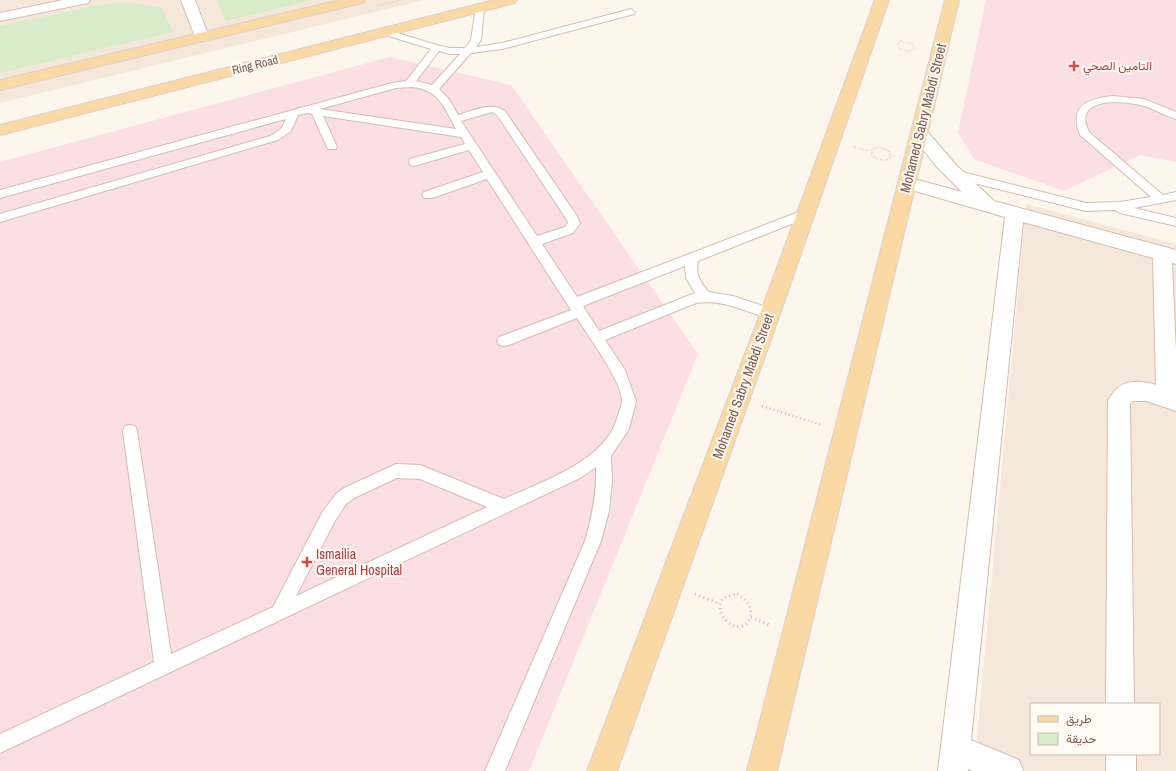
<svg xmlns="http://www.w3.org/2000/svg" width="1176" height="771" font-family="'Archivo Narrow',Vazirmatn,sans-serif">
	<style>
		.residential { fill: #f5e8da; fill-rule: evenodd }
		.medical { fill: #fbdfe3 }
		.green { fill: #d8ecc9 }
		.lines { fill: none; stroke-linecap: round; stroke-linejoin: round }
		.lane-casing { stroke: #d1beb0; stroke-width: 2 }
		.street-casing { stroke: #d1beb0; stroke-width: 2 }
		.primary-casing { stroke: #dad1cd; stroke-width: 2 }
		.path-far2 { stroke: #d9b8a5; stroke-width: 2; stroke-dasharray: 0.5 2; stroke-linecap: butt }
		.path-far1 { stroke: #d9b8a5; stroke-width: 2.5; stroke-dasharray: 1 3; stroke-linecap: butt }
		.path { stroke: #d9b8a5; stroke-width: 3; stroke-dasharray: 1 3.5; stroke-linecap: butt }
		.lane { fill: #fff; fill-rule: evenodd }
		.street { fill: #fff; fill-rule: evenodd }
		.primary { fill: #fbd9a5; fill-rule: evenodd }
		.health-dot { fill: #e0444e; stroke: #fffaf3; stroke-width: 1.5 }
		.labels { text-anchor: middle; stroke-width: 4; stroke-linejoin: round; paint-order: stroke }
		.far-street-label { font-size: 12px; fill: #7a5c4d; stroke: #fffaf3 }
		.far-health-label { font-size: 12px; fill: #be3a42; stroke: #fffaf3; text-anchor: start }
		.street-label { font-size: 14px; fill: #7a5c4d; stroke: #fffaf3 }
		.health-label { font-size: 14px; fill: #be3a42; stroke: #fffaf3; text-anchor: start }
	</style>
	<rect width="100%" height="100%" fill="#fdf6ec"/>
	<path class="residential" d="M0 0H424L0 103Z
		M1026 204 1176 244V771H974ZM1031 704H1159V754H1031Z"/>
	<path class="medical" d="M986 0H1176V162L1140 155 1064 191 974 159 958 133Z
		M390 57 511 85 698 354 529 771H0V162Z"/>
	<path class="green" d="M216 0H312L226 21Z
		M127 2 162 8 173 32 0 73V26L98 5Z"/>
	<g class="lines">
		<defs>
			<path id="lane" d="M480 5 484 8 481 40 476 47 502 43 631 9 635 12 634 14 502 49 471 53 439 89 449 99 458 115C472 111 492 101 505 111L577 216 580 223 573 233 542 244 577 297 801 211 805 210 809 211 811 214 809 217 698 261C695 274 700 282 709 292L733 296 775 310 777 314 775 318 770 319C745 311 723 299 696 303L605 340 625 370 636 401 629 429 611 456 612 482 609 511 601 541 505 771H485L585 541C592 516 597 493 596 467L580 478 0 753V734L154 662 123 431 125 426 130 425 135 426 137 431 171 654 273 607 323 511 336 494 344 488 396 464 420 465 504 499C543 481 607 461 618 415 619 411 622 405 622 400 620 378 589 338 577 318L509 345 504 346 499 345 497 341 499 337 571 310 487 179 432 198H424L422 195 424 192 483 172 469 150 414 166 410 165 409 162 410 159 465 144 461 137 323 116 337 147 336 149H328L327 147 312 114 308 113 298 115 291 131 278 140 0 222V214L270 136 281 129 286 119 0 198V190L392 83 406 81 431 49 382 34 380 32 382 30H388L440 46 450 48H465L471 40 476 8ZM439 51 450 54H460L432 85 416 81ZM412 87C440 90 444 108 456 129L320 109 396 88ZM492 112 497 115 567 220 568 223 565 227 537 236 461 121ZM685 266 686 278 695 293 599 331 583 306ZM397 478 420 479 487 507 296 596 335 521 346 504 354 498Z
				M1113 96 1144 99 1176 112V119C1165 116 1155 109 1144 106 1131 102 1091 97 1086 115 1084 122 1087 128 1090 133L1163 195 1176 192V200L1134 208 1176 218V226L1120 213 1115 210 1086 211 950 177 948 174 950 171 954 170 1086 203 1120 202 1151 197 1080 135C1069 105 1087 99 1113 96Z"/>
			<path id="street" d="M63 0H90L88 3 83 4 0 21V13Z
				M181 0H195L209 37 207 40 202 41 197 40 195 37Z
				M920 129 926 130 957 166 994 201 1176 250V264L1172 263 1176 351V411L1146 401H1133L1130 404 1134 704H1106L1108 401C1118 380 1135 379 1156 385L1153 258 1023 222 971 740 1019 760 1023 771H972L968 769V771H938L1005 217 901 187 898 183 901 179 907 177 962 192 936 166 914 138 912 134 914 130Z
				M1106 754H1136V771H1106Z"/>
			<path id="primary" d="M340 0H365L363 3 358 4 0 90V80Z
				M494 0H517L515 3 0 135V125Z
				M875 0H889L780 314 617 771H587L760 314Z
				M945 0H959L777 771H747Z"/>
		</defs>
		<use href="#lane" class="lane-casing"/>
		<use href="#street" class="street-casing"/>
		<use href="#primary" class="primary-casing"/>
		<path class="path-far2" d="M378 6 401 0
			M901 41 913 44 915 48 909 51 900 49 897 44Z
			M853 147 870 151
			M880 147 889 151 891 157C884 163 877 159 871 155L872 149Z"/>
		<path class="path-far1" d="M762 406 822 425"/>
		<path class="path" d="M695 594 720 604
			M737 594C766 610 743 641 725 619 721 615 720 610 720 605 721 596 730 596 737 594Z
			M751 617 769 625"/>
		<use href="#lane" class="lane"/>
		<use href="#street" class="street"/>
		<use href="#primary" class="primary"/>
	</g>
	<g class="health-dot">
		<path d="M1072 60h4v4h4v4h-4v4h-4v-4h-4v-4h4z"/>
		<path d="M305 556h4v4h4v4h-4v4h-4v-4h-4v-4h4z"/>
	</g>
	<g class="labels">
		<g class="far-street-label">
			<text transform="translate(255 65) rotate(-14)" y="4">Ring Road</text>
		</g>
		<g class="far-health-label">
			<text x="1083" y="70">التامين الصحي</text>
		</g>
		<g class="street-label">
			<text transform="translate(923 118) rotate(-76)" y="5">Mohamed Sabry Mabdi Street</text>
			<text transform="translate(743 386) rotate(-70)" y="5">Mohamed Sabry Mabdi Street</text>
		</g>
		<g class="health-label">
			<text x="316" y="559">Ismailia<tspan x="316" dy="16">General Hospital</tspan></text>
		</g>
	</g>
	<rect x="1030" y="703" width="130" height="52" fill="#fffaf3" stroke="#cabbb1"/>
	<rect x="1038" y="716" width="20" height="6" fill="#fbd9a5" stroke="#cabbb1"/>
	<text x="1066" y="723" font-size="12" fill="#7a5c4d">طريق</text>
	<rect x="1038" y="733" width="20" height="12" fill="#d8ecc9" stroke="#cabbb1"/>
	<text x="1066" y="743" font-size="12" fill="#7a5c4d">حديقة</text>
</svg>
